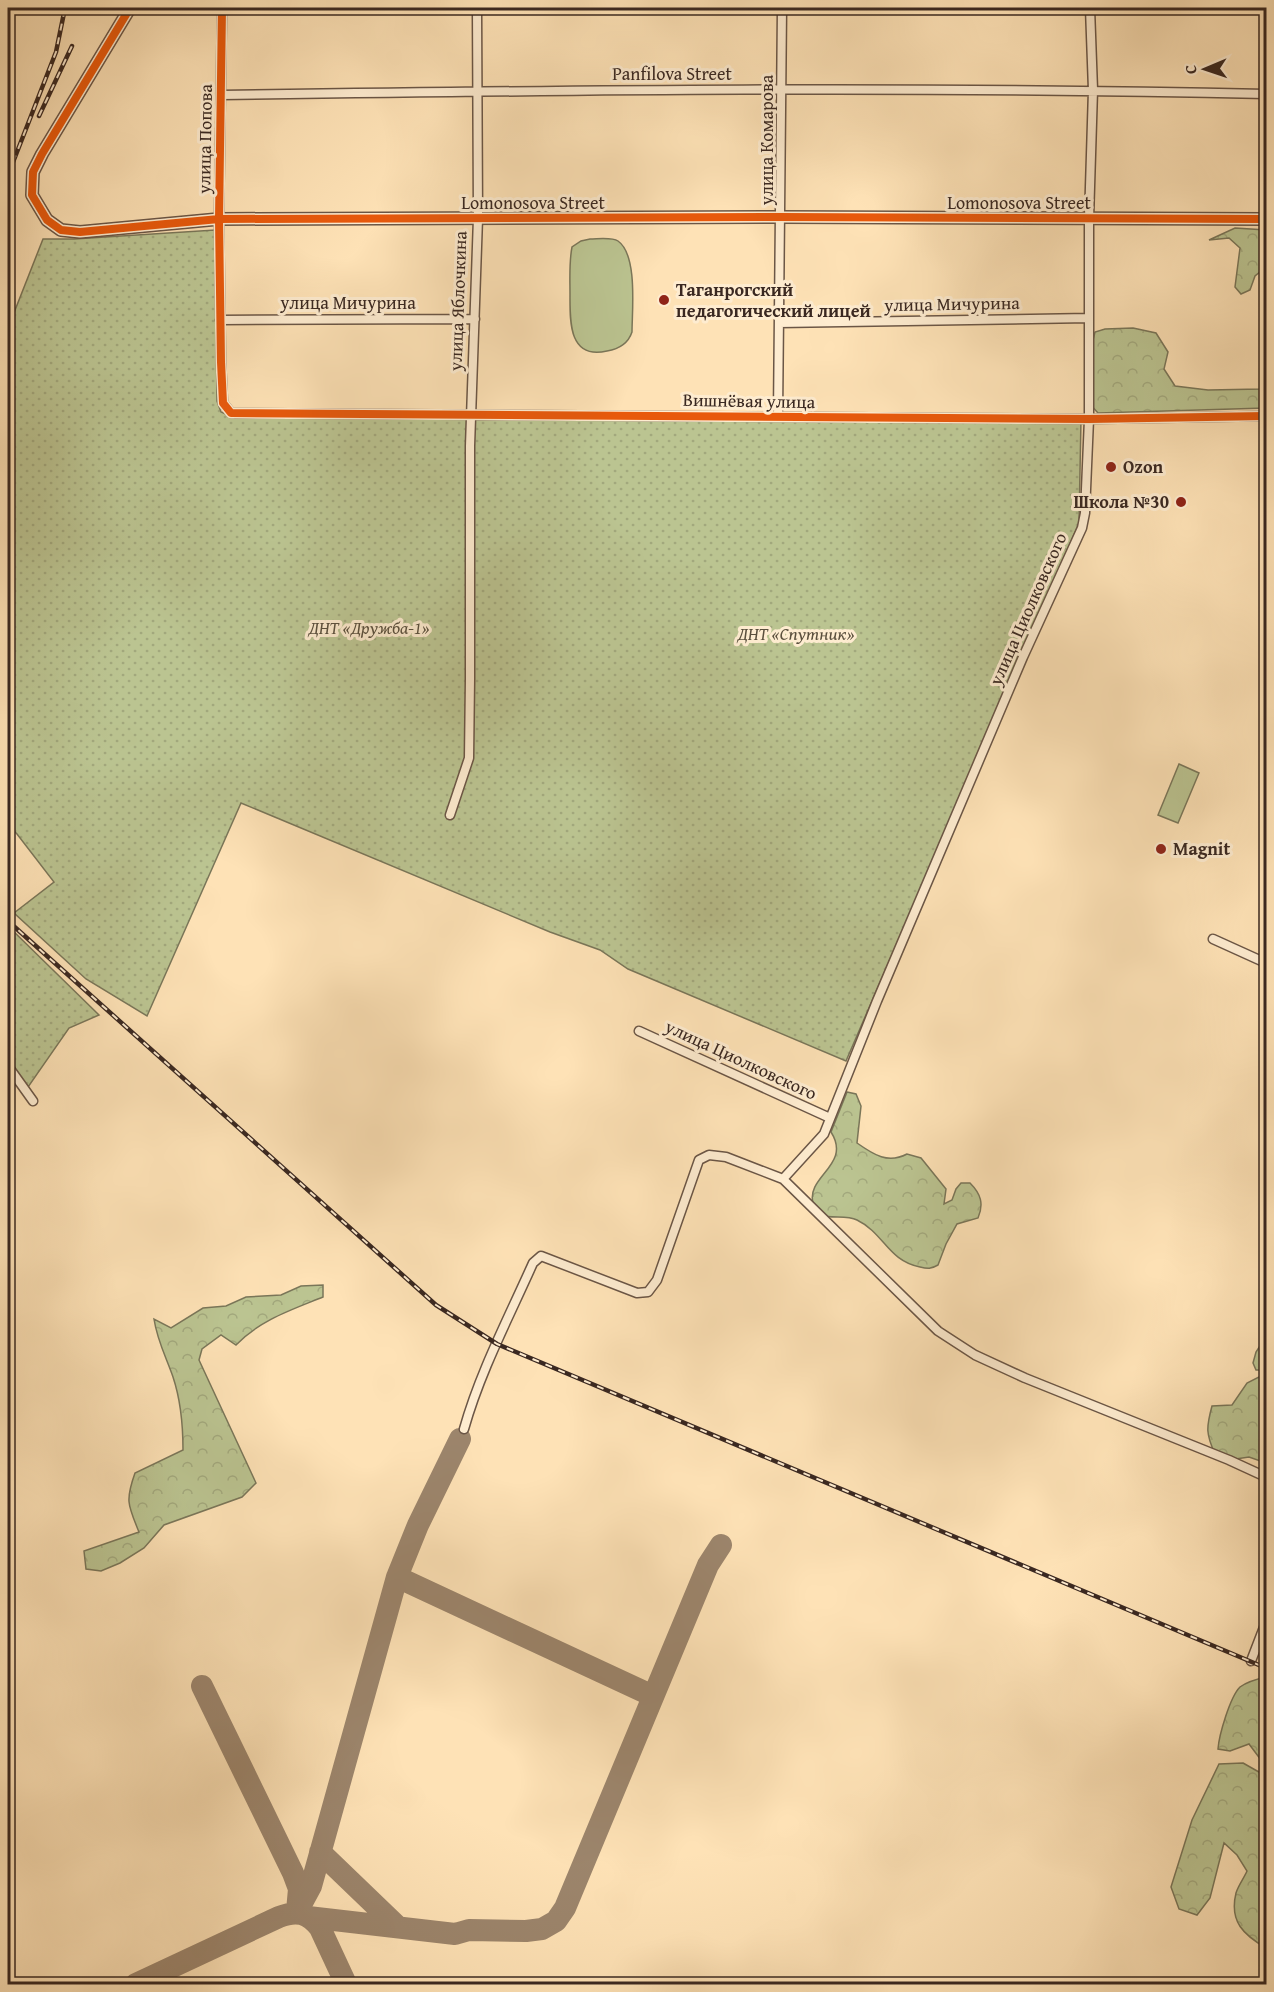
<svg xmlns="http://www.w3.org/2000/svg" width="1274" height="1992" font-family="'Gentium Book Plus',serif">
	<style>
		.grass { fill: url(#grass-dots); stroke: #7a7659; stroke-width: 1.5 }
		.forest { fill: url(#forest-crowns); stroke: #7a7659; stroke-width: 1.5 }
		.pitch { fill: #bbc491; stroke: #7a7659; stroke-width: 1.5 }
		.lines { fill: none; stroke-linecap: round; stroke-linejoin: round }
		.taxiway { stroke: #9c856c; stroke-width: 22 }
		.minor-casing { stroke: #6b5646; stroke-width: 11 }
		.tertiary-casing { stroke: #6b5646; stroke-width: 14 }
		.minor { stroke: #feecd0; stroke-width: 8 }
		.tertiary { stroke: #feecd0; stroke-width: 10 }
		.rail-casing { stroke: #3a2821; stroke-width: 4.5 }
		.rail { stroke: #feecd0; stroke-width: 2; stroke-dasharray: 7; stroke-linecap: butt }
		.cycleway-casing { stroke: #feecd0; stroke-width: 11 }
		.cycleway { stroke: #e8590c; stroke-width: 8 }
		.poi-dot { fill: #8f2418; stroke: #feecd0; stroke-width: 2 }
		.labels { text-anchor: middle; stroke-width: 6; stroke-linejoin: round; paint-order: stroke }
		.street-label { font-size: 18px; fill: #3a2821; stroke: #feecd0 }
		.poi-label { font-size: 18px; font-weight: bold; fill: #3a2821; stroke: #feecd0; text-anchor: start }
		.park-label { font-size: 18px; font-style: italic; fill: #5a4f3d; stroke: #feecd0 }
	</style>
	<defs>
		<pattern id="grass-dots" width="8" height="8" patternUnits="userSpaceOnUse" patternTransform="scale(1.5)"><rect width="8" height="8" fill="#bbc491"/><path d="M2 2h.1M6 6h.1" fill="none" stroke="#a2a87d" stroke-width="1.8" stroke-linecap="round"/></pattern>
		<pattern id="forest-crowns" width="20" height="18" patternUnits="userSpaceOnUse" patternTransform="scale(1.5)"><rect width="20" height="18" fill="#bbc491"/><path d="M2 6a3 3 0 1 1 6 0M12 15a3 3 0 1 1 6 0" fill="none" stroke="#a2a87d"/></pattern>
	</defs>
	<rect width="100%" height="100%" fill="#fee2b6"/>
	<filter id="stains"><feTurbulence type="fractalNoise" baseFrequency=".00333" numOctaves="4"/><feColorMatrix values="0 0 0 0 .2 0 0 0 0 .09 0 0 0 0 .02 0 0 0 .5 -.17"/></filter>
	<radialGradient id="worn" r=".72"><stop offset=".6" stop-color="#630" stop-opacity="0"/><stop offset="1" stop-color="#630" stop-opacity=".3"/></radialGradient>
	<path class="grass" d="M215 230 217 401 221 412 235 418 1081 419 1079 523 846 1061 628 969 600 950 550 932 241 803 147 1016 86 979 14 913 54 882 17 834 8 825V328L43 239H74Z
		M8 926 99 1015 69 1028 26 1090 8 1061Z"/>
	<path class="forest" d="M1235 228 1266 230V267L1255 276 1250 290 1241 294 1235 287 1240 248 1229 238 1209 240Z
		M1133 328 1156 333 1168 352 1164 369 1175 386 1208 390 1261 389 1266 378V408L1098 413 1089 403V356L1095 332 1105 329Z
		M847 1092 856 1094 861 1106 857 1143C874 1155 888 1164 907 1154L921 1158 946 1189 944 1204 952 1200 956 1189 961 1183H970C981 1194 984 1204 978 1218L957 1224 946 1244 938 1265C931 1269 928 1269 920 1267 888 1261 884 1233 857 1220 846 1215 832 1219 820 1215 818 1212 814 1207 813 1203 806 1176 852 1165 831 1132Z
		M323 1285V1297C291 1310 260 1320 236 1345L221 1335 202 1349 199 1360 256 1483 242 1497 164 1525 144 1548 120 1563 101 1571 86 1569 84 1551 139 1532C128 1505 125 1501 135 1473L183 1450C183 1425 181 1401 173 1377 166 1357 157 1340 154 1319L171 1328 203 1308 226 1306 246 1297 281 1295 301 1286Z
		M1265 1338 1266 1463 1249 1457 1229 1460 1215 1454C1206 1434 1206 1428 1212 1406L1232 1405 1247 1383 1263 1375 1260 1370H1256L1253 1363 1256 1352Z
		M1266 1677V1760H1261L1249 1744 1230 1751 1218 1749C1219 1735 1230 1697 1240 1687 1248 1681 1257 1679 1266 1677Z
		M1243 1763 1266 1776V1948C1244 1935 1229 1922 1236 1893 1238 1886 1244 1878 1247 1871L1237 1855 1224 1843 1210 1898 1197 1915 1179 1909 1171 1887 1192 1820 1219 1764Z"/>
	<path class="pitch" d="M590 239C598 239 612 237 618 241 638 255 632 311 632 332 628 344 619 349 607 351 568 360 570 320 570 294 570 278 569 262 572 247L581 241Z
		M1179 764 1199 773 1178 823 1158 815Z"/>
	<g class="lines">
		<path class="taxiway" d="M397 1577 653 1696
			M202 1686 293 1873 299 1889 297 1911
			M320 1852 398 1927
			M297 1912 311 1886 397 1577 418 1525 460 1439
			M308 1917 455 1934 469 1930 526 1931 542 1929 556 1921 565 1908 708 1565 721 1545
			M136 1984 279 1917C297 1910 308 1913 320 1928L346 1984"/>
		<defs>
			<path id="minor" d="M222 8 219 219 221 362 223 403 231 413 1089 419 1266 416
				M221 95C569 90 918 86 1266 94
				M220 320 475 319
				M779 323 1089 318
				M778 416 782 8
				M450 815 469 758 470 679V446L478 218 477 8
				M1213 939 1266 963
				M639 1031 830 1118
				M8 1066 33 1101
				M783 1179 824 1134 877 1001 1023 657 1082 528 1085 513 1089 419V219L1093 90 1090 8
				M464 1429C480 1372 509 1317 533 1263L541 1256 637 1293 648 1292 657 1280 699 1160 709 1155 726 1157 783 1179 938 1331 975 1355 1025 1378 1229 1460 1266 1477
				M1251 1661 1266 1622"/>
			<path id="tertiary" d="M130 8 42 154 33 172 32 195 47 220 61 230 80 232 219 219 781 217 1266 219"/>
		</defs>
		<use href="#minor" class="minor-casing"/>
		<use href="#tertiary" class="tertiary-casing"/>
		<use href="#minor" class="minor"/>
		<use href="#tertiary" class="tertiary"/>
		<defs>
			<path id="rail" d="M39 116 72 46
				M8 175 56 52 65 8
				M8 921 436 1305 497 1344 1266 1668"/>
		</defs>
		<use href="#rail" class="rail-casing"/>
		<use href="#rail" class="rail"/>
		<defs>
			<path id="cycleway" d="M130 8 42 154 33 172 32 195 47 220 61 230 80 232 219 219 781 217 1266 219
				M222 8 219 219 221 362 223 403 231 413 1089 419 1266 416"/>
		</defs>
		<use href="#cycleway" class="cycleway-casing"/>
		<use href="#cycleway" class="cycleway"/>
	</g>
	<g class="poi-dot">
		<circle cx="664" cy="300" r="6"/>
		<circle cx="1111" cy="467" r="6"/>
		<circle cx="1181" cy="502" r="6"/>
		<circle cx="1161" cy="849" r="6"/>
	</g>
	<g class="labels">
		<g class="street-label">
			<text x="672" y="80">Panfilova Street</text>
			<text transform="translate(205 139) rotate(-89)" y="6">улица Попова</text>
			<text transform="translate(767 140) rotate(-90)" y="6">улица Комарова</text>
			<text x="533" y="209">Lomonosova Street</text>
			<text x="1019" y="209">Lomonosova Street</text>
			<text transform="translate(458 301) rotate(-88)" y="6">улица Яблочкина</text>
			<text x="348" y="309">улица Мичурина</text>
			<text transform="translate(952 304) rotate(-1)" y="6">улица Мичурина</text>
			<text transform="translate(749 401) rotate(1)" y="6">Вишнёвая улица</text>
			<text transform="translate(1028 609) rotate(-66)" y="6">улица Циолковского</text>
			<text transform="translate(741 1060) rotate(25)" y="6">улица Циолковского</text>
		</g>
		<g class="poi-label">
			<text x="676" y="296">Таганрогский<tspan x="676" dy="21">педагогический лицей</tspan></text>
			<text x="1123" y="473">Ozon</text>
			<text x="1169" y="508" text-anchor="end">Школа №30</text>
			<text x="1173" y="855">Magnit</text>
		</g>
		<g class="park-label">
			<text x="369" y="634">ДНТ «Дружба-1»</text>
			<text x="796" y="640">ДНТ «Спутник»</text>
		</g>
	</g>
	<rect width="1274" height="1992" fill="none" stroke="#fee2b6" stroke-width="30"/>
	<rect x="9" y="9" width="1256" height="1974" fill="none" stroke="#3a2821" stroke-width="3"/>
	<rect x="15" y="15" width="1244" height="1962" fill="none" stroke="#3a2821" stroke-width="1.5"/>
	<g transform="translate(1205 69) rotate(268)" stroke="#feecd0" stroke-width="4.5" paint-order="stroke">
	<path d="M0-4.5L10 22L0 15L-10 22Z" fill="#3a2821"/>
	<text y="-9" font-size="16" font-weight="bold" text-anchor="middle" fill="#3a2821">С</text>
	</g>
	<rect width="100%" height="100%" filter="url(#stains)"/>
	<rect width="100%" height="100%" fill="url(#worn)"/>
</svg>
